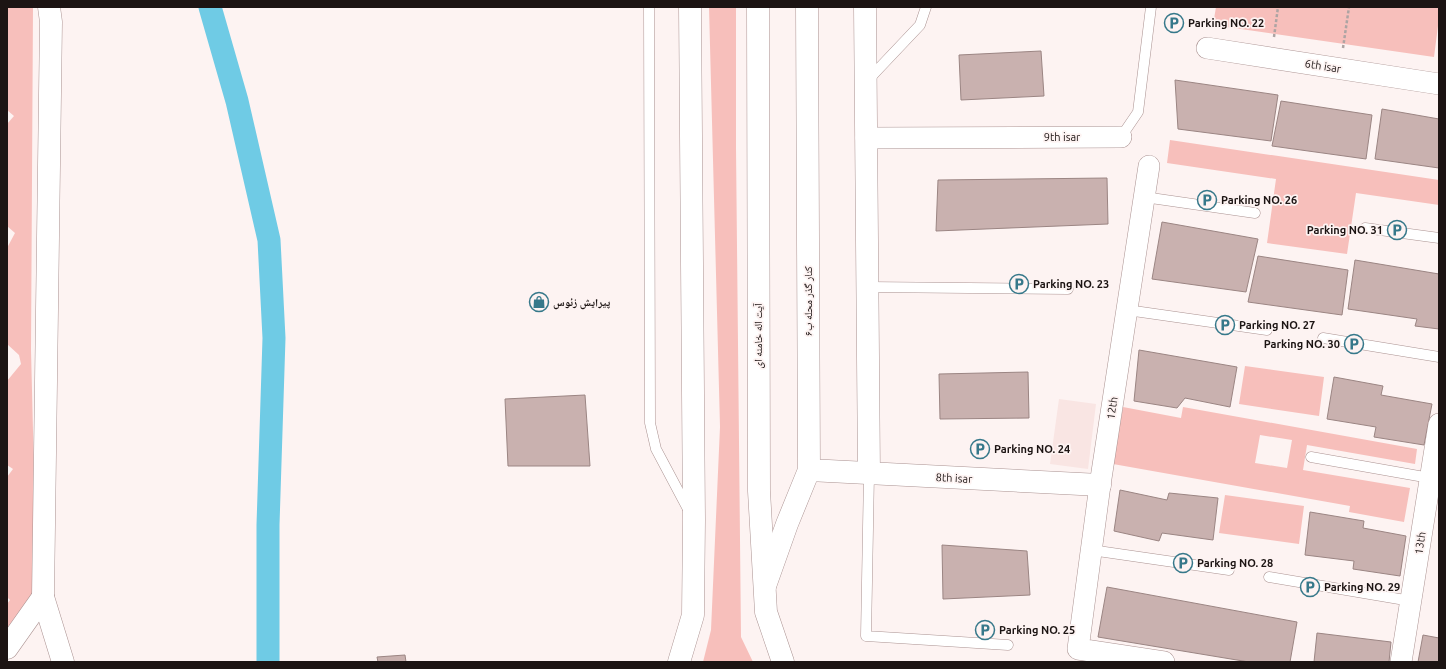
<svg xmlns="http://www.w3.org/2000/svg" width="1446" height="669" font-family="Ubuntu,'Noto Naskh Arabic',sans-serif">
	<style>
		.built { fill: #f9e5e3 }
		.green { fill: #f7bfbb; fill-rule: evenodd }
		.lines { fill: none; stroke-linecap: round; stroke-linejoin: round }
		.canal { stroke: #6fcbe5; stroke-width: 23 }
		.building { fill: #c9b1af; stroke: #9b8583 }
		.service-casing { stroke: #ab9392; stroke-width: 11 }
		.minor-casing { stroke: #ab9392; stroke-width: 22 }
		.tertiary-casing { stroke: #ab9392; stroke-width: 23 }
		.secondary-casing { stroke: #ab9392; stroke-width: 23 }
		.path { stroke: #ada4a3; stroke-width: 2.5; stroke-dasharray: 3 2; stroke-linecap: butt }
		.service { stroke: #fff; stroke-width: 10 }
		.minor { stroke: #fff; stroke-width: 21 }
		.tertiary { stroke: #fff; stroke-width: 22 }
		.secondary { stroke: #fff; stroke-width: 22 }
		.labels { text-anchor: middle; stroke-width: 3.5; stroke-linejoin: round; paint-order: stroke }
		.poi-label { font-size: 11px; font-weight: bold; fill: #1c1413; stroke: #fdf3f2; text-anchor: start }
		.street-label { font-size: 11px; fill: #1c1413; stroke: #fdf3f2 }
	</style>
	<rect width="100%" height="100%" fill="#fdf3f2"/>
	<path class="built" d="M1059 399 1096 404 1088 469 1050 464Z"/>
	<path class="green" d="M7 7H33L31 350 37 593 7 636V604L10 600 7 597V477L13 469 7 465V434L8 431 7 430V381L21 364 19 355 7 344V248L15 233 7 226V124L14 116 7 110Z
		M709 7H736V148L741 637 753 662H703L711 630 720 427Z
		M1216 7H1439V18L1434 57 1213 25Z
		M1170 140 1439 180V205L1356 193 1347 254 1267 243 1276 179 1167 163Z
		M1245 366 1324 377 1319 416 1239 404Z
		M1123 407 1181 418 1183 407 1417 449 1415 464 1307 445 1303 470 1410 488 1404 522 1349 512 1350 506 1113 464ZM1260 435 1292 440 1287 468 1255 463Z
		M1225 495 1304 506 1299 544 1219 533Z"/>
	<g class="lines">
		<path class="canal" d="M210 7 237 101 269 240 274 338 268 525V662"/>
	</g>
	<path class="building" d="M1041 51 1044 96 961 100 959 55Z
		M1175 80 1278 95 1271 141 1178 129Z
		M1281 101 1372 115 1366 159 1272 146Z
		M1382 109 1439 119V168L1375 159Z
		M1107 178 1108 224 936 231 938 180Z
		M1162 222 1258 239 1246 292 1152 279Z
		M1258 256 1348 270 1342 315 1248 302Z
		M1355 260 1439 274V329L1415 326 1417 319 1348 309Z
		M1139 350 1237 367 1230 407 1185 398 1177 408 1134 401Z
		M1028 372 1029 418 940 419 939 374Z
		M1334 377 1383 386 1381 395 1432 404 1424 445 1374 437 1376 427 1327 419Z
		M585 395 590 466H508L505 399Z
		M1120 490 1167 500 1169 493 1218 498 1213 540 1162 533 1159 541 1114 531Z
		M1310 512 1364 521 1363 528 1406 536 1400 576 1353 569 1354 561 1305 555Z
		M942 545 1027 551 1030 595 943 599Z
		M1107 587 1297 622 1290 662H1249L1098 637Z
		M1317 633 1391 642 1389 662H1314Z
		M1423 635 1439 638V662H1418Z
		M405 655 406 662H378L377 657Z"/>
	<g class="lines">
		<defs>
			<path id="service" d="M649 7 650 423 656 449 689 511
				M867 81 920 25 926 7
				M1121 137 1138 112 1151 7
				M1144 197 1255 213
				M1365 228 1439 238
				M868 287 1068 289
				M1127 310 1267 330
				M1323 338 1439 357
				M1311 457 1430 478
				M869 474 866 636 1008 645
				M1091 550 1229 570
				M1269 577 1411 601"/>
			<path id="minor" d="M1207 48 1439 84
				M866 138 1121 137
				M1149 166 1100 485 1078 649 1164 662
				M1401 662 1439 424"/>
			<path id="tertiary" d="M865 7 869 474
				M809 470 1100 485
				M765 586 787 524 809 470 807 7
				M43 597 51 22 49 7"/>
			<path id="secondary" d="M758 7 759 491 766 612 783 662
				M43 597 63 662
				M7 648 43 597
				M679 662 693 615 694 520 690 7"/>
		</defs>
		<use href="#service" class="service-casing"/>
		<use href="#minor" class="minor-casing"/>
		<use href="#tertiary" class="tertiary-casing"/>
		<use href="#secondary" class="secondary-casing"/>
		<path class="path" d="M1274 37 1278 7
			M1343 48 1349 7"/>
		<use href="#service" class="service"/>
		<use href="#minor" class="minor"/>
		<use href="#tertiary" class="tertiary"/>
		<use href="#secondary" class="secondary"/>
	</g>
	<defs>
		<symbol id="parking-ring" viewBox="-11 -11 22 22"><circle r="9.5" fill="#fdf3f2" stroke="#36788a" stroke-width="1.5"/><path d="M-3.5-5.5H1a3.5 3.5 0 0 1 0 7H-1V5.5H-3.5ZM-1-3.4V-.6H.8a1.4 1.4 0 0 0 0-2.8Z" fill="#36788a"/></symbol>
		<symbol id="shop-ring" viewBox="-11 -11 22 22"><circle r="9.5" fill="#fdf3f2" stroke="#36788a" stroke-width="1.5"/><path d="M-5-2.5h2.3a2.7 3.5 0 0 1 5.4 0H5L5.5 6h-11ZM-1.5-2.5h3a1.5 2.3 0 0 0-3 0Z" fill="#36788a"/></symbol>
	</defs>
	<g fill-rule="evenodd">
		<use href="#parking-ring" x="1163" y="12" width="22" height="22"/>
		<use href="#parking-ring" x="1196" y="189" width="22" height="22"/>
		<use href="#parking-ring" x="1386" y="219" width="22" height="22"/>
		<use href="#parking-ring" x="1008" y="273" width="22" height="22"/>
		<use href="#shop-ring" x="528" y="291" width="22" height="22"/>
		<use href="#parking-ring" x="1214" y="314" width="22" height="22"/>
		<use href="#parking-ring" x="1343" y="333" width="22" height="22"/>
		<use href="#parking-ring" x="969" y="438" width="22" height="22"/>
		<use href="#parking-ring" x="1172" y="552" width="22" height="22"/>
		<use href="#parking-ring" x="1299" y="576" width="22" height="22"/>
		<use href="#parking-ring" x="974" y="619" width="22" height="22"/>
	</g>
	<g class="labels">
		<g class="poi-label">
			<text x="1188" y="27">Parking NO. 22</text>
			<text x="1221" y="204">Parking NO. 26</text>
			<text x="1383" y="234" text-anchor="end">Parking NO. 31</text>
			<text x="1033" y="288">Parking NO. 23</text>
			<text x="553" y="306">پیرایش زئوس</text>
			<text x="1239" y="329">Parking NO. 27</text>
			<text x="1340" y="348" text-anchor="end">Parking NO. 30</text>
			<text x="994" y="453">Parking NO. 24</text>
			<text x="1197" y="567">Parking NO. 28</text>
			<text x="1324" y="591">Parking NO. 29</text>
			<text x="999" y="634">Parking NO. 25</text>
		</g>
		<g class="street-label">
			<text transform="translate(1323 66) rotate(9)" y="4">6th isar</text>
			<text x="1062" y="141">9th isar</text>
			<text transform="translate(808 301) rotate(-90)" y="4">کنار گذر محله ب۶</text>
			<text transform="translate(758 336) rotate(-90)" y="4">آیت اله خامنه ای</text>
			<text transform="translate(1112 408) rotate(-81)" y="4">12th</text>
			<text transform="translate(954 478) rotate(3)" y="4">8th isar</text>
			<text transform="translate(1420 543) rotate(-81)" y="4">13th</text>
		</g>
	</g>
	<rect width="1446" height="669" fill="none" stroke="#1c1413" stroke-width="16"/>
</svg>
